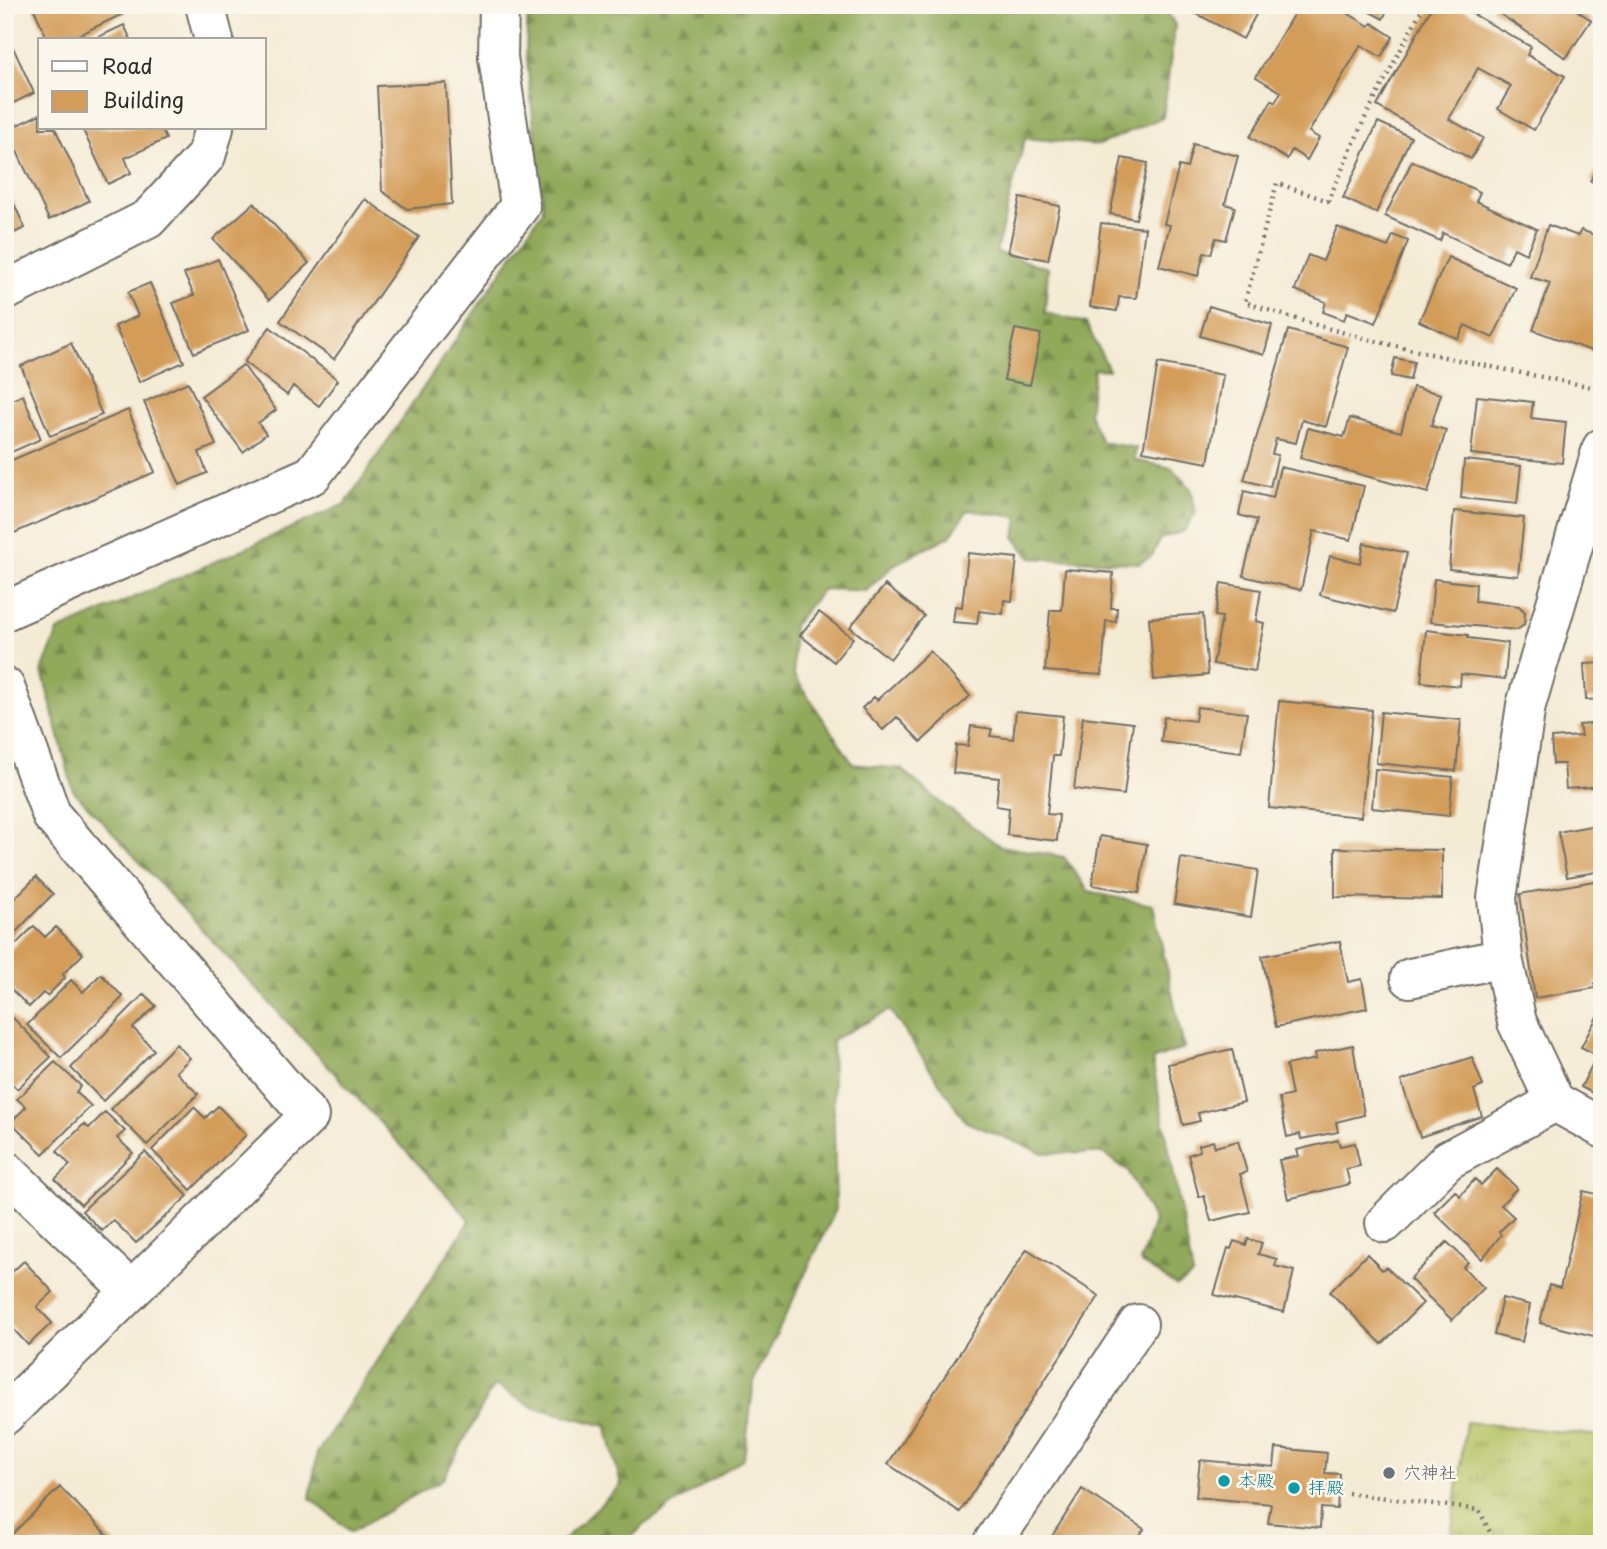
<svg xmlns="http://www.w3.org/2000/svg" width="1607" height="1549" font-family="'Playpen Sans','Klee One',sans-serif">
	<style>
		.grass { fill: url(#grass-tufts); stroke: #707748; stroke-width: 2 }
		.forest { fill: url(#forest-firs); stroke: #5e6a42; stroke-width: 2 }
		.building { fill: #d39c59 }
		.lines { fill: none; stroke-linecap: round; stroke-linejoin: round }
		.minor-casing { stroke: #716e66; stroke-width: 42 }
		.path { stroke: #716e66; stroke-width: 4.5; stroke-dasharray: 2 5; stroke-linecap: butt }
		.minor { stroke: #fff; stroke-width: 38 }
		.worship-dot { fill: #6b7280; stroke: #fbf7ec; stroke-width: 2.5 }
		.culture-dot { fill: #0f9aa8; stroke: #fbf7ec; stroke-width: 2.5 }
		.labels { text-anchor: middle; stroke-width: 5; stroke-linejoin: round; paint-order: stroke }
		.worship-label { font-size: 18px; fill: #5b616d; stroke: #fbf7ec; text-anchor: start }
		.culture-label { font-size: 18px; fill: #0d838f; stroke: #fbf7ec; text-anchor: start }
	</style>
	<defs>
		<pattern id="grass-tufts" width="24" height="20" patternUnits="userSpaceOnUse" patternTransform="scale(1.75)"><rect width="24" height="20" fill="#b5c365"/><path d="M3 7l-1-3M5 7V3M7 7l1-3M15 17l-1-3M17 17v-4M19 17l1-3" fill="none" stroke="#939f53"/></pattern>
		<pattern id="forest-firs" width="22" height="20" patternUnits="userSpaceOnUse" patternTransform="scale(1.75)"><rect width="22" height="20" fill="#90a95a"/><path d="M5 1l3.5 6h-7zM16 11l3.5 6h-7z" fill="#768a4b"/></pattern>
	</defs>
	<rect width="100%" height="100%" fill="#fbf7ec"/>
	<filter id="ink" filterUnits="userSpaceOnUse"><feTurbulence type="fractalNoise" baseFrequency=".0143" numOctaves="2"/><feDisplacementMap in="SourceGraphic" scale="14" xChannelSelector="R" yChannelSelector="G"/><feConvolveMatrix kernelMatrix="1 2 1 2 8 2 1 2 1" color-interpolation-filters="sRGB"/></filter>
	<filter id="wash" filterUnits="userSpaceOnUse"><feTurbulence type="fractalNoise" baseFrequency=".00686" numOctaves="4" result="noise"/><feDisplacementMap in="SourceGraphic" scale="28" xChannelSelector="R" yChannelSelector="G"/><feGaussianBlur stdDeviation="1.57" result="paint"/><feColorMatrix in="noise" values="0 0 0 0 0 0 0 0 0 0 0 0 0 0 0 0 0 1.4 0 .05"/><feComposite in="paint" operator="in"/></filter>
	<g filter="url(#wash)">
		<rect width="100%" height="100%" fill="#f4ebd5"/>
		<path class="grass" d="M1466 1422 1602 1436V1544H1450Z"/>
		<path class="forest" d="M528 5H1163L1175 25 1163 117 1099 145 1025 138 996 252 1048 268 1045 313 1086 323 1109 370 1094 369 1089 413 1101 442 1136 448 1134 460 1172 468 1191 489 1196 512 1184 531 1160 539 1152 556 1139 563 1030 558 1015 538 1018 517 968 510 950 536 895 564 866 591 823 589 793 626 794 675 853 764 901 769 942 804 1000 846 1064 857 1089 892 1153 905 1184 1048 1152 1060 1193 1275 1177 1286 1140 1262 1154 1221 1128 1171 1103 1153H1043L966 1122 890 1010 832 1040 836 1209 754 1382 744 1458 645 1524 624 1544H559L621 1485 606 1426 533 1407 494 1385 443 1479 351 1532 310 1498 317 1453 470 1220 73 790 42 671 58 631 345 504 543 210 526 52Z"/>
		<g id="blocks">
			<path class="building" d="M32 5H122L125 13 68 40H48Z
				M1190 5H1261L1243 39 1188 9Z
				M1299 5H1334L1369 26 1372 23 1393 37 1381 57 1361 45 1309 132 1319 138 1307 160 1292 150 1287 159 1250 137 1272 100 1275 102 1281 92 1256 77Z
				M1357 5H1390L1383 19Z
				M1433 5H1457L1531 47 1527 55 1565 76 1534 130 1498 109 1511 86 1478 68 1449 119 1483 138 1471 159 1377 106Z
				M1493 5H1569L1591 20 1566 58 1491 8Z
				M124 25 131 40H92Z
				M5 30 34 93 5 107Z
				M446 83 452 204 407 209 382 191 377 86Z
				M40 114V128H55L89 201 49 220 7 130Z
				M1378 122 1411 137 1376 213 1343 198Z
				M82 128H161L166 139 125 158 131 173 108 184Z
				M1193 144 1238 156 1225 204 1235 207 1226 240 1216 238 1211 254 1204 253 1198 276 1159 266 1170 225 1164 224 1179 166 1187 168Z
				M1122 158 1148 163 1136 219 1110 214Z
				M1602 160V187L1590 181Z
				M1412 161 1480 192 1476 201 1537 229 1526 254 1514 248 1507 263 1443 233 1440 241 1385 216Z
				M5 184 25 228 5 237Z
				M1020 198 1060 206 1048 260 1008 252Z
				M365 199 419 237 334 359 280 321Z
				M254 203 309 263 269 300 213 239Z
				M1101 223 1145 228 1136 298 1119 297 1117 311 1090 307Z
				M1548 225 1578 236 1581 230 1602 238V331L1594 352 1533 330 1550 283 1530 277Z
				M1337 227 1388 247 1393 235 1408 241 1376 323 1347 312 1344 320 1323 312 1326 302 1295 290 1308 255 1323 261Z
				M1448 257 1516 288 1493 338 1465 325 1458 339 1419 321Z
				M218 259 249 330 194 353 173 303 194 295 184 274Z
				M150 283 184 362 139 382 115 326 138 316 128 292Z
				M1209 306 1272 325 1264 355 1200 336Z
				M270 327 338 380 319 406 293 386 287 395 244 362Z
				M1015 329 1041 334 1030 385 1004 380Z
				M1288 330 1348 347 1326 427 1302 420 1296 443 1276 439 1272 454 1278 455 1270 487 1244 480Z
				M71 343 102 415 50 436 21 366Z
				M1395 358 1414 362 1410 380 1391 376Z
				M1158 363 1223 375 1208 463 1143 451Z
				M243 365 276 410 258 423 266 434 243 452 201 396Z
				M188 382 216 445 199 452 207 473 180 485 144 402Z
				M1413 387 1441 394 1431 426 1446 430 1428 493 1300 458 1308 428 1344 437 1350 418 1401 432Z
				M23 395 41 439 5 455V403Z
				M1477 396 1533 402 1531 418 1566 422 1562 463 1471 454Z
				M128 410 155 472 5 537V463Z
				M1464 460 1521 466 1517 504 1461 498Z
				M1280 467 1364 486 1351 540 1314 531 1301 590 1243 576 1257 520 1239 515 1244 491 1273 498Z
				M1454 511 1524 518 1518 576 1449 569Z
				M1364 543 1407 553 1393 613 1320 595 1330 556 1360 563Z
				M968 553 1017 558 1012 601 1004 600 1003 614 979 611 977 624 953 622 955 606 962 607Z
				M1065 569 1113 573 1111 608H1117L1116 622 1106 621 1102 675 1045 671 1050 610H1062Z
				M1434 579 1476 584 1475 601 1519 606 1525 612 1524 625 1517 630 1430 622Z
				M1221 583 1261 590 1256 621 1264 623 1255 671 1213 664 1222 617 1215 616Z
				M885 585 924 616 890 659 850 627Z
				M819 612 853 638 834 662 800 635Z
				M1203 614 1208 675 1154 680 1149 618Z
				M1426 630 1468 635V638L1508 643 1505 679 1461 674 1460 686 1421 682Z
				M930 651 970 696 921 742 897 717 883 730 862 708 874 697 877 700Z
				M1602 663V699L1586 700 1584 664Z
				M1279 701 1372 710 1361 817 1269 808Z
				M1197 707 1247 713 1241 752 1161 742 1164 717 1195 721Z
				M1016 711 1063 716 1059 756H1053L1047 814 1059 815 1057 841 1007 835 1009 808 996 806 999 778 953 773 956 745 968 746 971 726 992 729 990 736 1013 739Z
				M1381 712 1461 720 1456 771 1376 763Z
				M1083 717 1133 723 1124 795 1074 789Z
				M1602 723V786L1566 789 1564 764H1553L1551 738 1581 736 1579 725Z
				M1375 769 1453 777 1449 816 1372 808Z
				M1602 824V871L1567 877 1558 832Z
				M1100 836 1147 844 1139 893 1092 885Z
				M1335 848 1442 850V899L1335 897Z
				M1181 858 1258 870 1251 917 1174 904Z
				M36 877 53 894 5 943V902L8 905Z
				M1600 880 1602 952 1598 953 1602 966V982L1595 983 1596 988 1535 998 1520 894Z
				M34 926 45 937 56 927 83 954 63 974 65 978 47 996 43 993 29 1007 5 983V955Z
				M1340 941 1348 982 1362 979 1367 1008 1276 1027 1262 956Z
				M101 974 123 997 61 1058 27 1025 71 980 83 992Z
				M144 994 156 1006 133 1028 154 1050 103 1101 71 1068Z
				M10 1015 51 1057 17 1089 5 1077V1020Z
				M1598 1015 1602 1016V1098L1581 1087 1597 1055 1581 1047Z
				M176 1044 190 1058 176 1072 198 1094 147 1145 111 1109Z
				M1353 1045 1364 1115 1336 1122 1338 1132 1301 1139 1300 1134 1287 1137 1279 1098 1292 1095 1286 1065 1316 1059 1315 1053Z
				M1232 1049 1244 1102 1198 1113 1200 1121 1183 1125 1168 1064Z
				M1472 1057 1483 1086 1474 1090 1482 1116 1420 1137 1401 1081Z
				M55 1062 81 1086 76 1092 91 1106 43 1154 11 1122 26 1107 17 1099Z
				M218 1106 246 1135 191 1190 152 1150 194 1107 205 1118Z
				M105 1112 125 1131 117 1138 133 1153 81 1205 55 1179 70 1165 57 1151 84 1124 89 1128Z
				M1338 1140 1340 1146 1355 1143 1360 1166 1346 1169 1350 1184 1288 1199 1279 1160 1299 1156 1297 1150Z
				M1213 1141 1215 1147 1238 1141 1247 1172 1240 1174 1250 1212 1211 1221 1204 1196 1199 1197 1188 1155 1200 1151 1199 1145Z
				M145 1152 188 1196 136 1243 113 1220 102 1231 82 1211Z
				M1497 1169 1517 1188 1501 1205 1514 1217 1499 1232 1501 1235 1482 1259 1434 1212 1455 1191 1460 1196 1475 1179 1481 1185Z
				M1583 1191 1602 1195V1338L1540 1323 1549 1285 1560 1288Z
				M1248 1239 1262 1243 1258 1254 1277 1259 1275 1266 1294 1271 1284 1312 1214 1295 1228 1248 1231 1249 1234 1241 1246 1245Z
				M1447 1242 1468 1262 1463 1267 1484 1288 1452 1320 1410 1279Z
				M1027 1249 1099 1296 960 1512 888 1464Z
				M1367 1254 1382 1270 1386 1267 1423 1303 1382 1344 1330 1292Z
				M24 1261 53 1292 37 1307 52 1323 28 1345 5 1320V1265L12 1272Z
				M1502 1298 1530 1305 1522 1342 1494 1335Z
				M1276 1448 1327 1453 1325 1473 1340 1474 1337 1509 1321 1508 1320 1528 1268 1523 1271 1504 1196 1497 1200 1460 1274 1467Z
				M60 1487 116 1544H5V1541Z
				M1082 1489 1144 1529 1134 1544H1047Z"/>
		</g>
	</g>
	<g filter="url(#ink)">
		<use href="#blocks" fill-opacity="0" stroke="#716e66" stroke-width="2"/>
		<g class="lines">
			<defs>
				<path id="minor" d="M205 5 214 40
					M5 291 148 219 206 156 214 128
					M1602 448 1526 705 1497 898 1503 958 1517 1022 1555 1102 1602 1128
					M5 611 312 475 520 206 498 57 499 5
					M5 687 52 816 309 1116 5 1415
					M1410 978 1503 958
					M5 1170 131 1291
					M1385 1223 1448 1160 1555 1102
					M992 1544 1138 1324"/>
			</defs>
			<use href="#minor" class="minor-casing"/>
			<path class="path" d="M1424 5 1365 118 1328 201 1277 183 1245 302C1360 343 1482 365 1602 389
				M1348 1493 1479 1510 1496 1544"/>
			<use href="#minor" class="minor"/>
		</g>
	</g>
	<circle class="worship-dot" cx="1389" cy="1473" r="7"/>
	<g class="culture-dot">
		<circle cx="1224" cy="1481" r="7"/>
		<circle cx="1294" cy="1488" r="7"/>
	</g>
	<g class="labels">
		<g class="worship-label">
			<text x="1403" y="1479">穴神社</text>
		</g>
		<g class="culture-label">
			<text x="1238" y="1487">本殿</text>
			<text x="1308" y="1494">拝殿</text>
		</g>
	</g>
	<rect width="1607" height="1549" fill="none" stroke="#fbf7ec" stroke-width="28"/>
	<rect x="38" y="38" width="228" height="91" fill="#fbf7ec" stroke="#a8a59f" stroke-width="2"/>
	<rect x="52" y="61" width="35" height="10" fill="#ffffff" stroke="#a8a59f" stroke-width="2"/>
	<text x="102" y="74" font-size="21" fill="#2b2b2b">Road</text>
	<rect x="52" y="91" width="35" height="21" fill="#d39c59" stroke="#a8a59f" stroke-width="2"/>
	<text x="102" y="108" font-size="21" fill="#2b2b2b">Building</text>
</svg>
